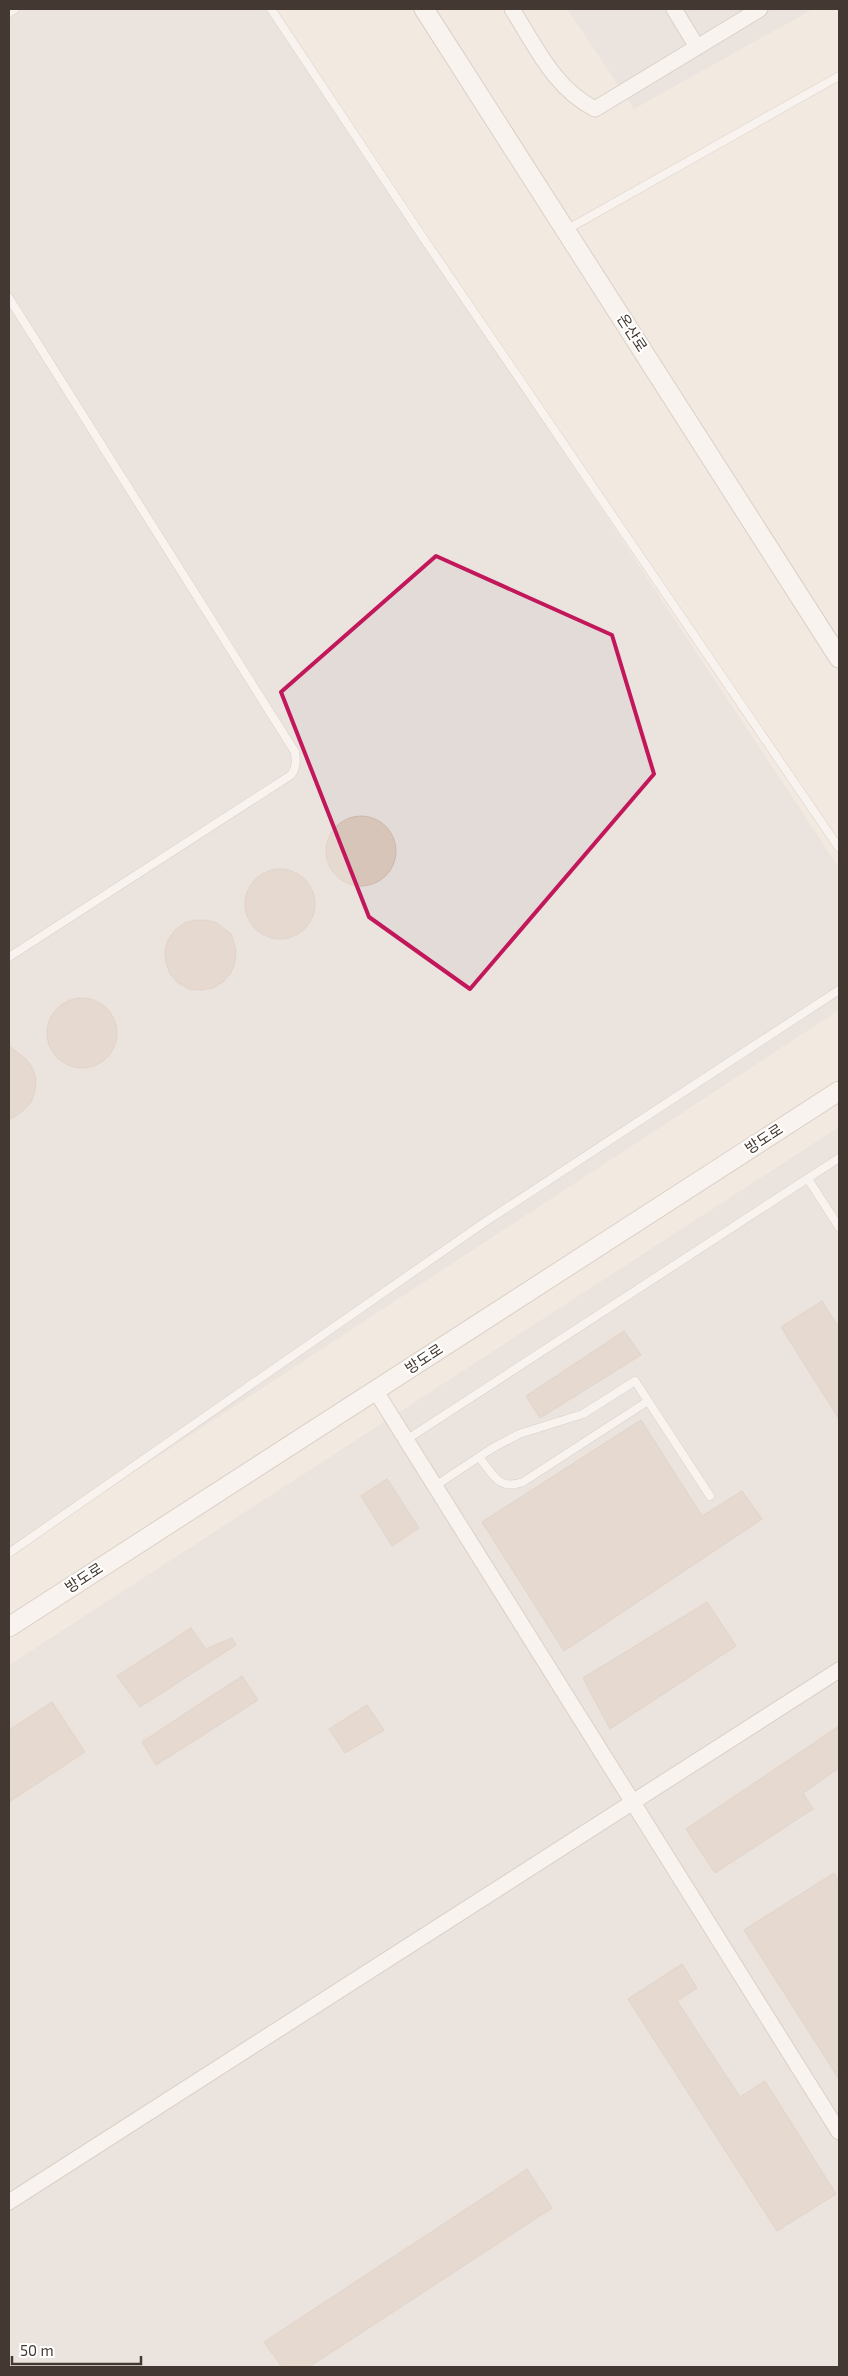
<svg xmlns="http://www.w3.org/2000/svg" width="848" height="2376" font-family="'Exo 2','Noto Sans KR',sans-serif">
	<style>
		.industrial { fill: #e3dbd7 }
		.building { fill: #d7c5b9; stroke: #cfb8a9 }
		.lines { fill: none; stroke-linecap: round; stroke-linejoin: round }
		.service-casing { stroke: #c0b2a7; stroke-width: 9 }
		.minor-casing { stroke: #c0b2a7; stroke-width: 17 }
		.tertiary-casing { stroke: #c0b2a7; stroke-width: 21 }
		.service { stroke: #fff; stroke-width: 8 }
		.minor { stroke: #fff; stroke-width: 15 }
		.tertiary { stroke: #fff; stroke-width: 19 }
		.marked { fill: none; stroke: #c2185b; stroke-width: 4; stroke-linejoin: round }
		.labels { text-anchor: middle; stroke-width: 4; stroke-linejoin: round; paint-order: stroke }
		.street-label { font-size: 15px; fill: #433932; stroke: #fff }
	</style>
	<rect width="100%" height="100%" fill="#f2e9e1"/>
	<path class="industrial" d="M9 9H271L839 868V1010L9 1554Z
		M567 9H813L634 109Z
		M839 1127V2367H9V1665Z"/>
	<path class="building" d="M326 851a35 35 0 1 1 70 0a35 35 0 1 1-70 0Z
		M245 904a35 35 0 1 1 70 0a35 35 0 1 1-70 0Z
		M195 920H206L217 923 231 934 236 950 235 962 231 973 223 982 213 988 201 990 189 989 178 983 170 974 166 963 165 951 168 940 175 930 184 923Z
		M47 1033a35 35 0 1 1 70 0a35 35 0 1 1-70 0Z
		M9 1046 26 1059 33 1069 36 1080 35 1091 31 1102 23 1111 9 1120Z
		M822 1301 839 1328V1419L781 1327Z
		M624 1331 641 1355 540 1418 526 1396Z
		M641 1420 702 1516 742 1491 762 1519 564 1651 482 1522Z
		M387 1479 419 1528 392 1546 361 1496Z
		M707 1602 736 1646 610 1729 583 1678Z
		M191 1628 206 1649 232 1638 236 1645 140 1707 117 1676Z
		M242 1676 258 1700 156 1765 142 1742Z
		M52 1702 85 1752 9 1802V1730Z
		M367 1705 384 1730 345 1753 329 1729Z
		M839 1726V1768L803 1793 813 1809 715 1873 686 1829Z
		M834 1873 839 1882V2079L744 1930Z
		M682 1964 697 1988 677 2001 740 2097 765 2081 836 2194 777 2231 628 1999Z
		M527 2169 552 2208 309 2367H282L264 2342Z"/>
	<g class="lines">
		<defs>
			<path id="service" d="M271 9 422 236 839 848
				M9 13 15 9
				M566 230 839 76
				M9 298 295 752C296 761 297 767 291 775L9 957
				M808 1179 839 1227
				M406 1440 839 1158
				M479 1457C493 1474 498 1491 523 1482L648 1401
				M435 1486 491 1449 519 1434 583 1414 635 1381 710 1496
				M9 1553 485 1222 839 990"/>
			<path id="minor" d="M512 9C536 47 554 88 595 109L760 9
				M674 9 697 47
				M375 1390 839 2132
				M9 2202 839 1670"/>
			<path id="tertiary" d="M424 9 839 658
				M9 1627 839 1091"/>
		</defs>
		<use href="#service" class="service-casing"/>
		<use href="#minor" class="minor-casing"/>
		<use href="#tertiary" class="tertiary-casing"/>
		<use href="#service" class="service"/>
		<use href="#minor" class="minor"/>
		<use href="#tertiary" class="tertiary"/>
	</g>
	<path d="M0 0H848V2376H0ZM436 556 612 635 654 774 470 989 369 917 281 692Z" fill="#f2e9e1" fill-opacity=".55" fill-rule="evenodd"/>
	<path class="marked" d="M436 556 612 635 654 774 470 989 369 917 281 692Z"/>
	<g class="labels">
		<g class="street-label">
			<text transform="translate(632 333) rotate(57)" y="5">온산로</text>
			<text transform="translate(764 1139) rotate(-33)" y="5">방도로</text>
			<text transform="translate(424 1359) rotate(-33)" y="5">방도로</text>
			<text transform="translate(84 1578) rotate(-33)" y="5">방도로</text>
		</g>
	</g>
	<rect width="848" height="2376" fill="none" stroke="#433932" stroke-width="20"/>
	<path d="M12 2356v8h129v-8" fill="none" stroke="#433932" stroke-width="2.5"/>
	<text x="20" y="2356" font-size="15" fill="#433932" stroke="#ffffff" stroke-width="4" paint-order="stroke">50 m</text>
</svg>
